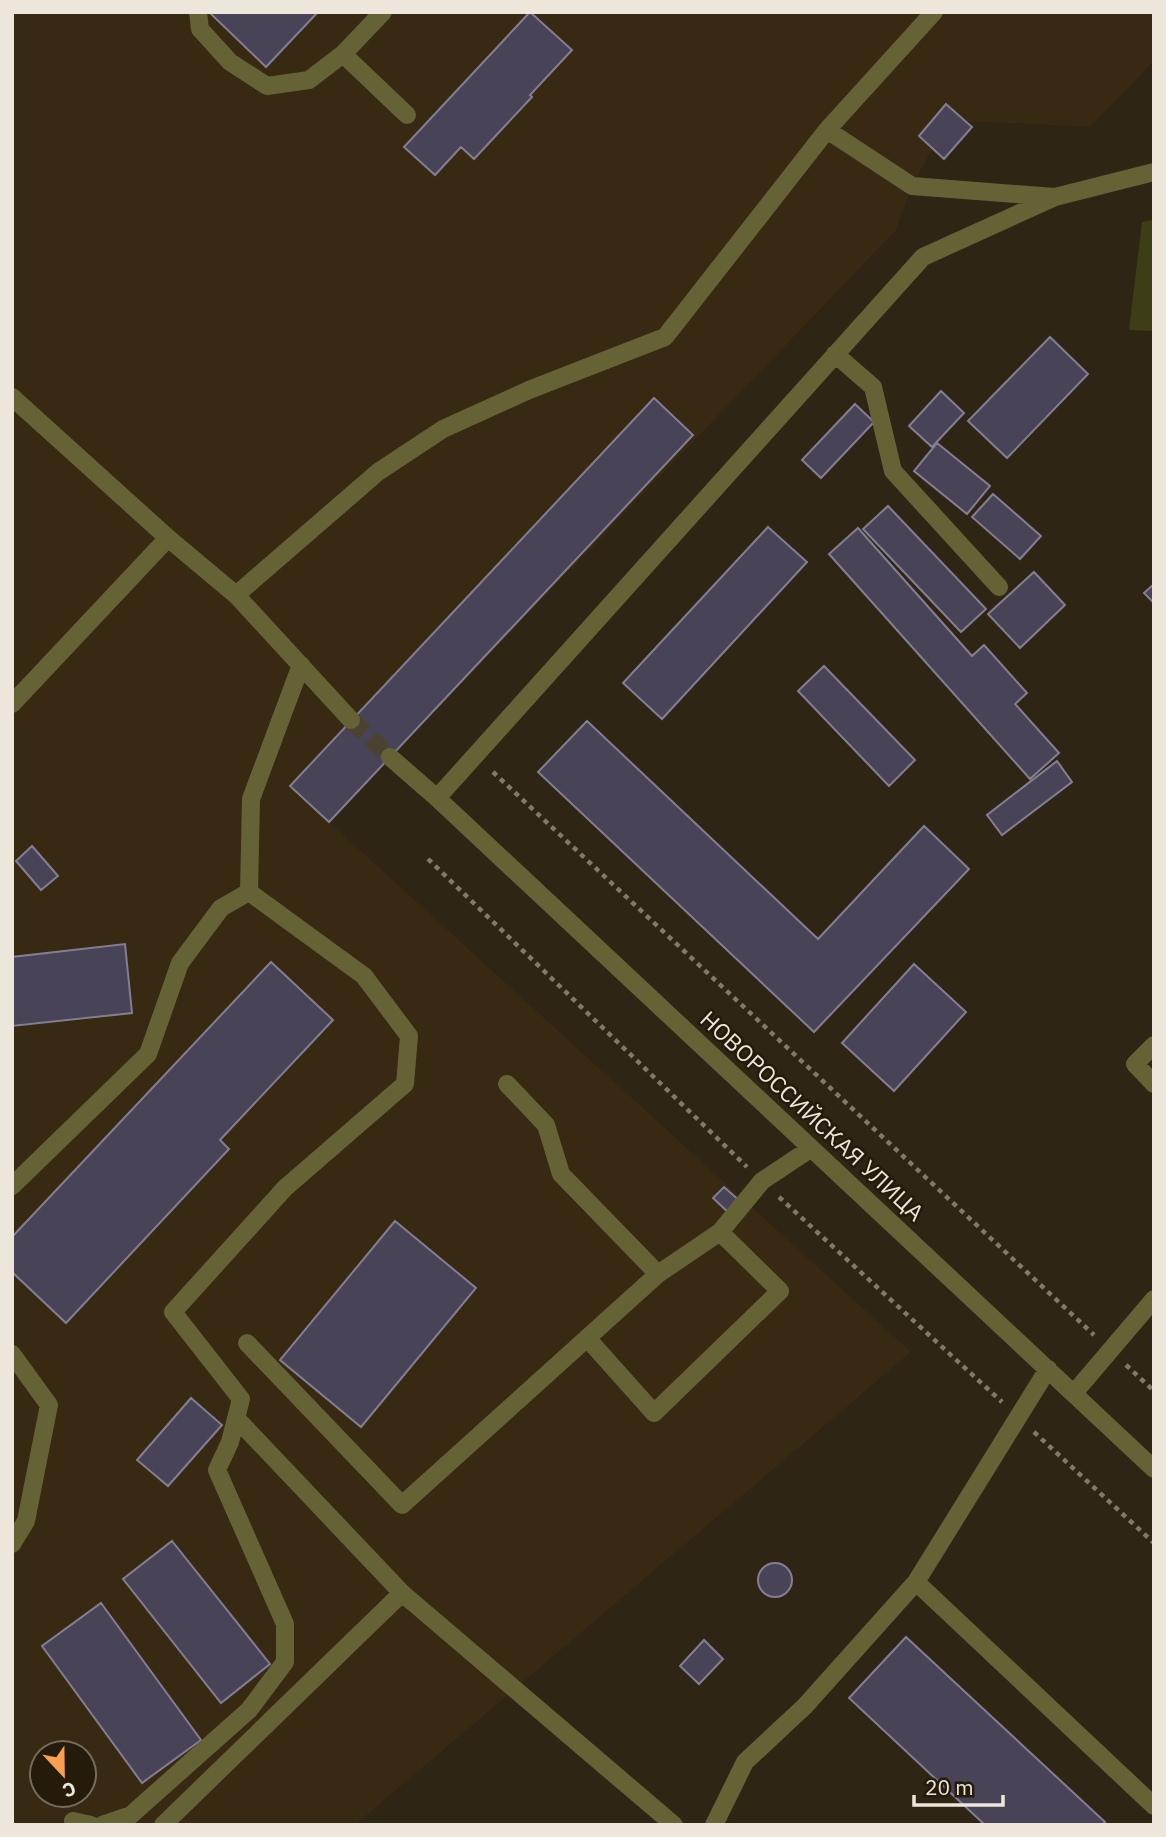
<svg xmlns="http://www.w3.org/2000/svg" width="1166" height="1837" font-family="'IBM Plex Sans',sans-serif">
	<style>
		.built { fill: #372912; fill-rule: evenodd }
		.green { fill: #3d3e15 }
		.building { fill: #484356; stroke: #837e93; stroke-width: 2 }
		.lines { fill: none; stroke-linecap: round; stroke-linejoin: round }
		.minor-tunnel { stroke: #4c4232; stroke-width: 18; stroke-dasharray: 18 9; stroke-linecap: butt }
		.path { stroke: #82796b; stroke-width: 4.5; stroke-dasharray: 5 5; stroke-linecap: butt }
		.minor { stroke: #656336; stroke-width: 18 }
		.labels { text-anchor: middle; stroke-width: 5; stroke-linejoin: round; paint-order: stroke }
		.street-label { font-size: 23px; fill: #ede6db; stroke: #251b0a }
	</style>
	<rect width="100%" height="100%" fill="#2f2514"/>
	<path class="built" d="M12 12H1154V61L1090 127 948 120 912 186 896 230 329 822 911 1352 355 1825H12ZM42 1753H84V1795H42Z"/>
	<path class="green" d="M1154 220V331L1129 330 1142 222Z"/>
	<path class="building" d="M209 12H318L266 67Z
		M530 12 572 50 530 95 532 97 474 159 461 147 435 175 404 147Z
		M946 104 972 127 944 159 919 136Z
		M1050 337 1088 374 1007 458 968 421Z
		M941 391 964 413 932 447 909 426Z
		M654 398 693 435 329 822 290 786Z
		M855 404 874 422 821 478 802 460Z
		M937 443 990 486 967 514 914 471Z
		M993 494 1041 536 1020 559 972 517Z
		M888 506 986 609 961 632 863 529Z
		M768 527 807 562 662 719 623 683Z
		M858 528 972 656 984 645 1027 693 1015 704 1059 753 1030 779 829 554Z
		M1034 572 1065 605 1020 648 988 614Z
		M1154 584V603L1144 593Z
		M824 666 915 760 889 786 798 691Z
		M587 721 818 939 924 826 969 869 814 1032 538 772Z
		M1057 761 1072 782 1002 835 987 815Z
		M32 846 58 876 41 890 16 861Z
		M125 944 132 1013 12 1026V957Z
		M271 962 333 1020 220 1140 229 1149 66 1323 12 1272V1237Z
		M914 964 966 1012 894 1091 842 1043Z
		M724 1187 741 1202 730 1214 713 1198Z
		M395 1221 476 1288 361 1427 280 1360Z
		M191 1398 222 1425 168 1486 137 1460Z
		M172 1541 270 1664 221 1703 123 1579Z
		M758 1580a17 17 0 1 1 34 0a17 17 0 1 1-34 0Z
		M101 1603 201 1740 142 1783 42 1646Z
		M906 1637 1105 1822 1102 1825H985L849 1698Z
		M704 1640 723 1659 699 1684 680 1666Z"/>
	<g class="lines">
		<path class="minor-tunnel" d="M351 720 390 757"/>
		<path class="path" d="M493 772 1094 1335
			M428 859 747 1167
			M779 1197 1002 1402
			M1126 1365 1154 1391
			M1034 1432 1154 1543"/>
		<path class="minor" d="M198 12 200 29 230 62 267 86 309 80 343 54 383 12
			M343 54 407 115
			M827 130 934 12
			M835 354 873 387 893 471 999 587
			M12 397 168 538 236 595 351 720
			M236 595 378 472 443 429 529 390 665 337 827 130 912 186 1055 197
			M12 704 168 538
			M390 757 437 798 1154 1469
			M437 798 923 257 1055 197 1154 172
			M249 892 251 799 301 665
			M1154 1045 1135 1064 1154 1084
			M507 1084 546 1125 561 1174 658 1274
			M12 1186 148 1054 180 963 221 908 249 892 364 976 409 1036 405 1084 285 1188 173 1312 241 1399 230 1442 217 1470 285 1624V1662L249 1710 131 1815 102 1825
			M587 1338 654 1413 780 1291 720 1232
			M247 1343 402 1505 658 1274 720 1232 762 1181 810 1149
			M12 1354 49 1405 26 1521 12 1544
			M1074 1393 1154 1299
			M236 1418 402 1593 674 1825
			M916 1582 1154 1806
			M73 1821 91 1825
			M163 1825 402 1593
			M714 1825 745 1762 805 1706 916 1582 1048 1369"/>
	</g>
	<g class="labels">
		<g class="street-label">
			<text transform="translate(812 1116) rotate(43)" y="8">НОВОРОССИЙСКАЯ УЛИЦА</text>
		</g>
	</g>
	<rect width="1166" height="1837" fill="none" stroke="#ede6db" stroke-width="28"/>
	<g transform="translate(63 1774) rotate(158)"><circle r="33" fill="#251b0a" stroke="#756c5e" stroke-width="2"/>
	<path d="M0-5L12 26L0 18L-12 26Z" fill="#fa9f4e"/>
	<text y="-10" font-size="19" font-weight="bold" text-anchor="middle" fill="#ede6db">С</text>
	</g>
	<path d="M914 1795v10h89v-10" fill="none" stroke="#ede6db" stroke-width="3.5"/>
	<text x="925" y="1795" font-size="21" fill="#ede6db" stroke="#251b0a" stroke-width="5" paint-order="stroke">20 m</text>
</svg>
